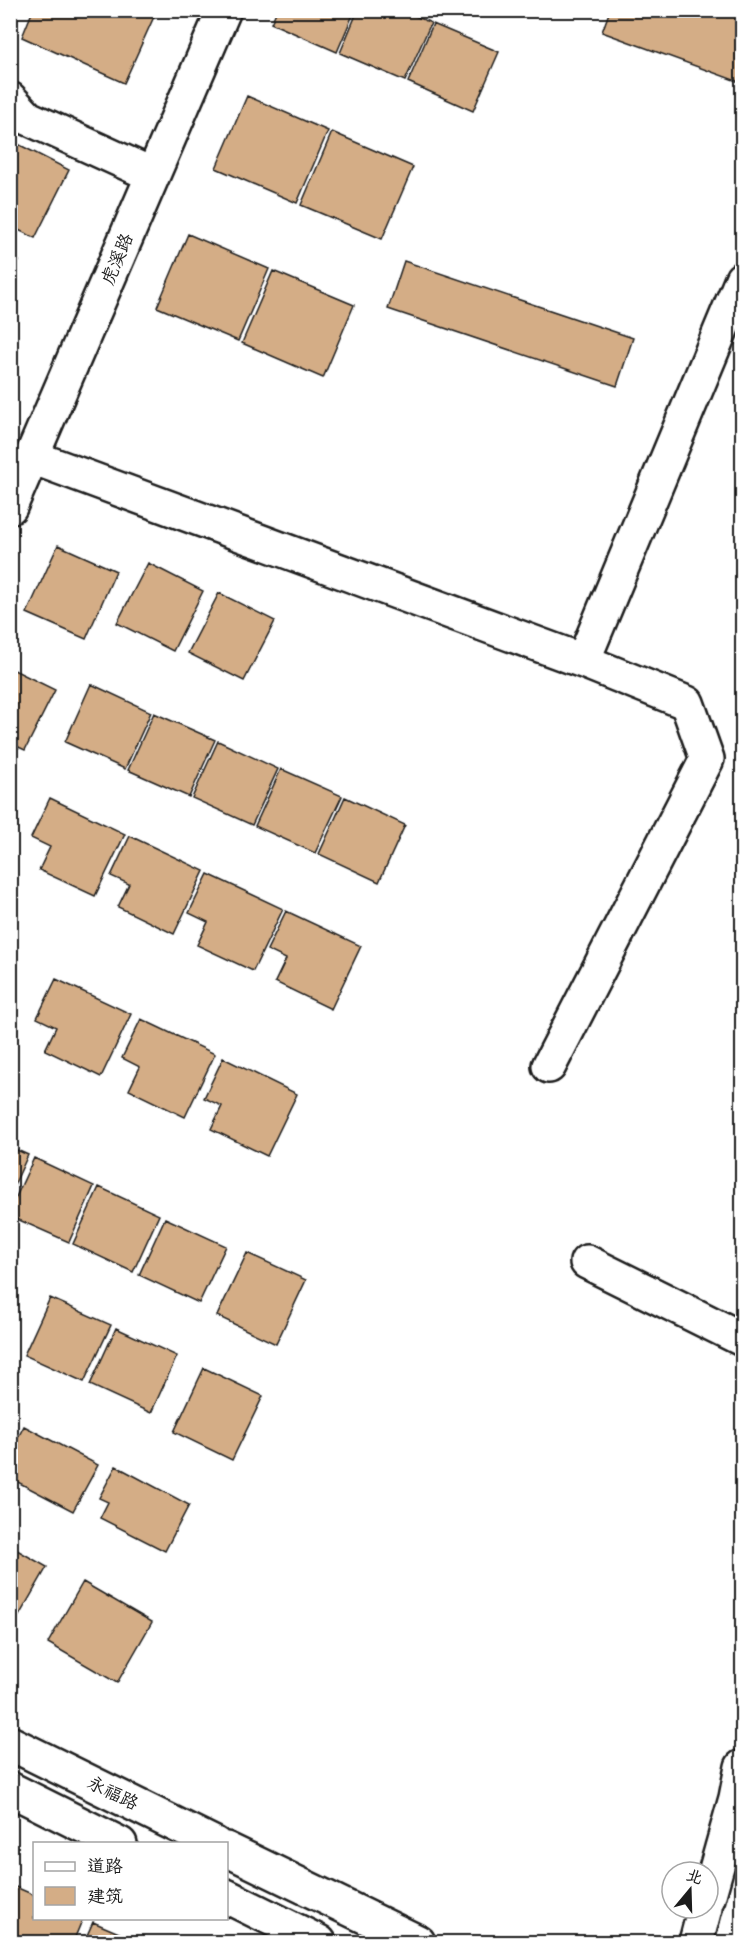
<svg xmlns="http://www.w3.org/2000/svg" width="753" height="1953" font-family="Delius,'LXGW WenKai TC',sans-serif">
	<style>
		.building { fill: #d4ad86; stroke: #1c1c1c; stroke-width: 1.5 }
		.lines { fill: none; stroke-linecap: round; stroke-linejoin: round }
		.minor-casing { stroke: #1c1c1c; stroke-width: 38 }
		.minor { stroke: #fff; stroke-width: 33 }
		.labels { text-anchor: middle; stroke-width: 6; stroke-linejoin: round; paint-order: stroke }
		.street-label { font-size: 18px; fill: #1c1c1c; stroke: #fff }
	</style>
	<rect width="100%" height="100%" fill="#fff"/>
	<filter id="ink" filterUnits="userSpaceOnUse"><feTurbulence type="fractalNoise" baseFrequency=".0167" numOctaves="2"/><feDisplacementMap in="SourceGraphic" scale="12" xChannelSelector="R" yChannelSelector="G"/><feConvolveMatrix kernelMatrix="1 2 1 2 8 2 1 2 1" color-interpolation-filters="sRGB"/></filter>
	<g filter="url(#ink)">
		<path class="building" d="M33 10H157L124 83 22 37Z
			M277 10H355L337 52 271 23Z
			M358 10H402L431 23 405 81 340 53Z
			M610 10H742V83L602 32Z
			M433 24 499 52 473 111 408 82Z
			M247 96 328 131 297 203 216 168Z
			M332 132 413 167 382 239 301 205Z
			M10 140 69 170 35 238 10 226Z
			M188 234 269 269 238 341 157 307Z
			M10 257 19 261 10 280Z
			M404 261 633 338 617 386 388 309Z
			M273 271 354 305 323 378 242 343Z
			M58 545 116 571 86 639 27 613Z
			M148 563 203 591 173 651 117 623Z
			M219 593 275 621 244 681 188 653Z
			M10 668 55 690 25 750 10 743Z
			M91 684 151 712 125 769 65 742Z
			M154 713 215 740 189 797 128 770Z
			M218 741 278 769 252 825 192 798Z
			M281 769 342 796 315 853 255 826Z
			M345 797 405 825 379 882 319 854Z
			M50 798 125 834 95 896 39 870 50 847 31 838Z
			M130 836 204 871 174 934 118 907 129 884 111 876Z
			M208 874 283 909 253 971 197 945 208 922 189 913Z
			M286 911 361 946 331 1009 275 982 286 959 267 950Z
			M56 979 131 1014 101 1077 45 1050 56 1027 37 1018Z
			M141 1019 215 1054 185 1117 129 1090 140 1067 122 1058Z
			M223 1058 297 1094 267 1156 211 1129 222 1106 204 1098Z
			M10 1147 28 1155 10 1194Z
			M34 1158 94 1186 69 1242 10 1216V1210Z
			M99 1187 159 1215 133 1272 73 1244Z
			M165 1218 226 1246 199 1303 139 1275Z
			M247 1253 306 1280 276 1344 217 1316Z
			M50 1298 111 1325 84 1382 24 1355Z
			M116 1328 177 1356 151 1413 90 1385Z
			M204 1368 263 1396 232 1460 174 1432Z
			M24 1426 98 1465 73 1511 10 1478V1474L17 1462 10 1459V1453Z
			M116 1466 189 1505 165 1551 100 1518 108 1502 99 1498Z
			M10 1546 47 1567 12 1628 10 1627Z
			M83 1582 152 1622 117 1683 48 1643Z
			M11 1885 34 1895V1918H83L73 1942H10Z
			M93 1922 140 1942H84Z"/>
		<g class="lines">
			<defs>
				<path id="minor" d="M10 99 28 118 153 175
					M32 457 583 661 687 703 707 759 549 1066
					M10 507 224 10
					M583 661 742 279
					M587 1262 742 1339
					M10 1743 215 1844
					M10 1789 120 1844
					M226 1849 418 1942
					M226 1896 319 1942
					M708 1898 736 1798 742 1767
					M696 1942 705 1908"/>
			</defs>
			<use href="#minor" class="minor-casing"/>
			<use href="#minor" class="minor"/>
		</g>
	</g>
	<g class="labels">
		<g class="street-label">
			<text transform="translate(117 259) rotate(-67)" y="6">虎溪路</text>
			<text transform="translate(113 1793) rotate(26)" y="6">永福路</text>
		</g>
	</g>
	<rect width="753" height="1953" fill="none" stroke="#fff" stroke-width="36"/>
	<rect x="18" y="18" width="717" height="1917" fill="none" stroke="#1c1c1c" stroke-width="2" filter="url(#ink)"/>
	<rect x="33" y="1842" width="195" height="78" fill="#ffffff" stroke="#a4a4a4" stroke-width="1.5"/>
	<rect x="45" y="1862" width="30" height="9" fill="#ffffff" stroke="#a4a4a4" stroke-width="1.5"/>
	<text x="87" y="1872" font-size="18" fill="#1c1c1c">道路</text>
	<rect x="45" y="1887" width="30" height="18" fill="#d4ad86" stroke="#a4a4a4" stroke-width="1.5"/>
	<text x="87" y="1902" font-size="18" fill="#1c1c1c">建筑</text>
	<g transform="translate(690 1890) rotate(19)"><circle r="28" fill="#ffffff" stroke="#a4a4a4" stroke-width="1.5"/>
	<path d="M0-4.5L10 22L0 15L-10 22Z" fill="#1c1c1c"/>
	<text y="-9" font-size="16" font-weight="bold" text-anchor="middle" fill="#1c1c1c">北</text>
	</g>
</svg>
